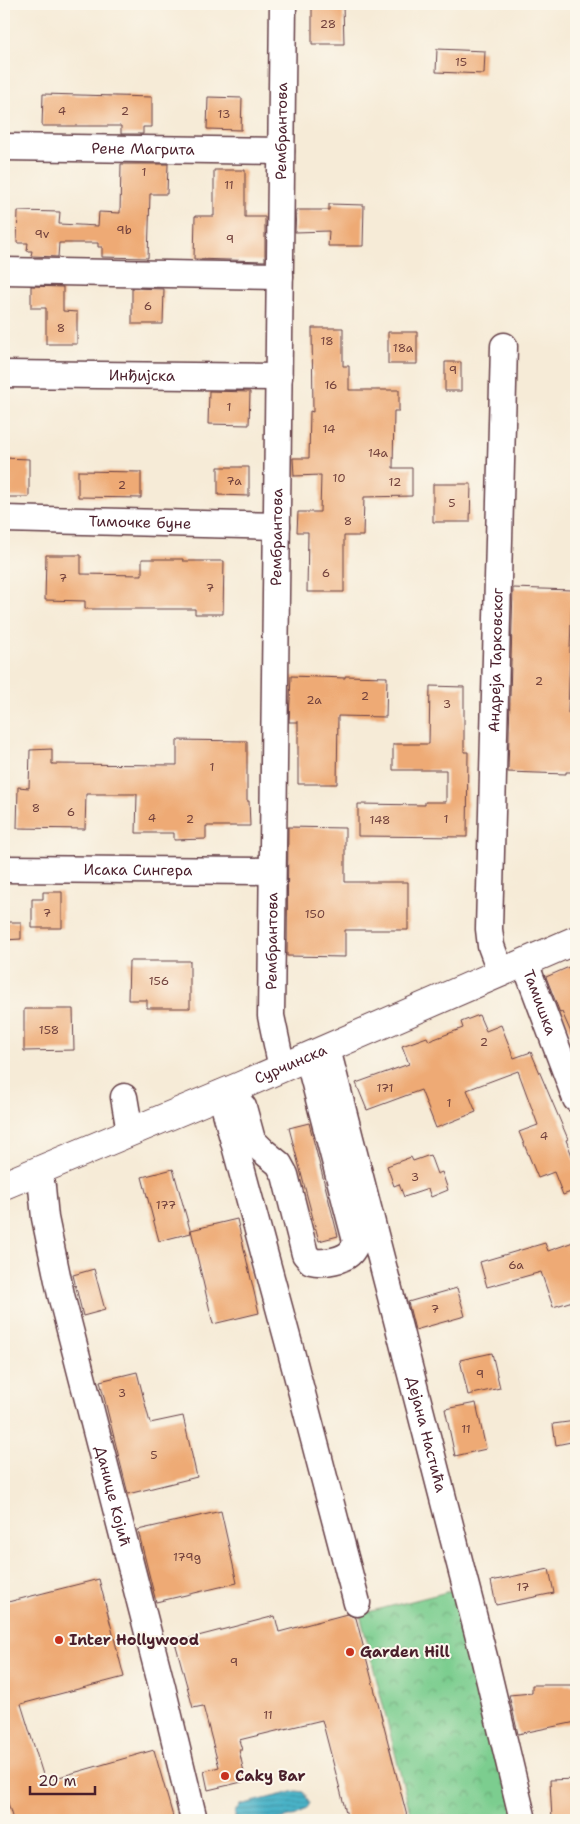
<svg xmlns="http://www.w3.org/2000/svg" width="580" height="1824" font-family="'Shantell Sans',sans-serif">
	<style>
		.park { fill: url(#park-crowns); stroke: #63765d }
		.water { fill: url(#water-rules); stroke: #4a697a }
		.building { fill: #eeaa74 }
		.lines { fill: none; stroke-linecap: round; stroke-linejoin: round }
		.minor-casing { stroke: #643e45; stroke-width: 29 }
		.major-casing { stroke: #643e45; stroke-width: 30 }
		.minor { stroke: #fff; stroke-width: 26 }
		.major { stroke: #fff; stroke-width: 28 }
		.poi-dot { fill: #c8321e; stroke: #fbf7ec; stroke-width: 2 }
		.labels { text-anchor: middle; stroke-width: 4; stroke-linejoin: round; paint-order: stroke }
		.number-label { font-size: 12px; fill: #73423d }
		.street-label { font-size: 15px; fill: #4a1f2b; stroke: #fbf7ec }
		.poi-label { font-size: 15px; font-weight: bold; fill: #4a1f2b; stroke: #fbf7ec; text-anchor: start }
	</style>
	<defs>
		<pattern id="park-crowns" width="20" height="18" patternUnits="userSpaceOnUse" patternTransform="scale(1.25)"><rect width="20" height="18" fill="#7ccd8f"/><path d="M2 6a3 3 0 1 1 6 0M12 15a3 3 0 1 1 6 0" fill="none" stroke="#68a675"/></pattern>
		<pattern id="water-rules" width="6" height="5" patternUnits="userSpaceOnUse" patternTransform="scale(1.25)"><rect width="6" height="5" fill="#49b3c8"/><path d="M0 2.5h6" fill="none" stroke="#3f91a3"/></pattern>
	</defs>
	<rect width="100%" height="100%" fill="#fbf7ec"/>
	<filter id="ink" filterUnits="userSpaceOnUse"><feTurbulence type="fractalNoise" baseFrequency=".02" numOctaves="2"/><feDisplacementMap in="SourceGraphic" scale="10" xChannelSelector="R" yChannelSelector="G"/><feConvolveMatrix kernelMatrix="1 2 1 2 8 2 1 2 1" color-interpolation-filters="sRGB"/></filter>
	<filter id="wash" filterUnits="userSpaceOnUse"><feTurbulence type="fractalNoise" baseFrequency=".0096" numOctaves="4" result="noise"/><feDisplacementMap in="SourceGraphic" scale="20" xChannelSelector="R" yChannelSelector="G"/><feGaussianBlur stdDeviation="1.12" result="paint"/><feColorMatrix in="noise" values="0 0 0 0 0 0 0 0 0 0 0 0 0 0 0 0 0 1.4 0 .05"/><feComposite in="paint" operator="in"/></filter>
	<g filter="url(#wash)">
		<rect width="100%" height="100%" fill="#f6ebd7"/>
		<path class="park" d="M459 1589 517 1820H412L360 1614Z"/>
		<path class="water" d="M296 1791 303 1792 310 1803C301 1824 256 1820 235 1820V1811L240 1805Z"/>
		<g id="blocks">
			<path class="building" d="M312 4H343L344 44H312Z
				M437 49 485 51 484 74 436 72Z
				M43 94 152 97V127H143V134H121V126H42Z
				M208 97 242 98 241 130 207 129Z
				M121 164H168L167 194H150L148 258 102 257V247H98V243H59L58 257 31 256 32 251H27L28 243H17L18 211 60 212 59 224 98 226 99 212 120 213Z
				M214 170H245V217H265V261L194 259 195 216H214Z
				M329 204 364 205 363 246H328L329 231 295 232 296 210H329Z
				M31 286 63 287V311L77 312V344H46V308H31Z
				M132 288 164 289 163 324H132Z
				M312 328H343V366H349V390H399V411H394L393 468H412V496L364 497 363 536H344V592H307L308 532H297L298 512H320L321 475 294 476 293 458H309L310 411 313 412Z
				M388 332H417V364H388Z
				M445 362H461V391H445Z
				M209 391 250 392 249 425 208 424Z
				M4 458 29 459V497H4Z
				M218 467H249V496L218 495Z
				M78 471 141 472V498L78 497Z
				M433 484H471L470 522H433Z
				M46 555H81V574L142 575V559H183V561H224L223 614H195V609H85V601L45 600Z
				M513 588 572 590 568 713 576 714V772H566V774L508 772Z
				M291 676 345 678V676L387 677 386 717 338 716 337 784H298V722H289Z
				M430 686 464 687V752H468L467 837 358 836V804L425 805V802H446V770H393V744H429Z
				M177 740 247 741V801H249L250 826H206V839L174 840V833H136L137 794H86L85 829 17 828 18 787 29 788 30 750 52 749V764L177 765Z
				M288 827 345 828V882H408V930H345V957L287 956Z
				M43 892H62V928H32V899H43Z
				M4 922H21V939L4 940Z
				M129 961H190V1008H147V1000H128Z
				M576 964V1044L562 1012 560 1013 546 977Z
				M24 1009H73L74 1050 24 1051Z
				M479 1015 486 1031 501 1025 514 1058 531 1052 568 1139 566 1140 576 1166V1190L563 1195 554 1172 538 1178 519 1132 538 1125 518 1071 467 1090 476 1112 436 1128 421 1090 367 1110 356 1083 409 1064 402 1046 427 1037 429 1041 463 1028 461 1022Z
				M309 1123 338 1236 319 1241 289 1128Z
				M430 1155 437 1174 442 1172 448 1190 431 1197 428 1189 404 1197 399 1184 394 1186 387 1166 411 1157 413 1161Z
				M173 1169 191 1233 159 1241 142 1177Z
				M237 1219 259 1313 213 1324 191 1230Z
				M576 1241V1300L553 1307 541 1272 487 1287 480 1262 545 1243 548 1251Z
				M94 1269 105 1310 83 1316 73 1275Z
				M457 1288 465 1316 415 1330 408 1302Z
				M492 1353 500 1388 468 1395 460 1360Z
				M137 1372 150 1423 183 1416 197 1477 128 1494 100 1381Z
				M476 1403 486 1449 455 1456 445 1409Z
				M576 1421V1441L556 1445 553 1424Z
				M221 1511 237 1583 156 1602 138 1530Z
				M549 1569 554 1593 496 1605 491 1581Z
				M99 1579 124 1677 21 1704 45 1781 154 1750 174 1820H13L4 1789V1603Z
				M347 1614 356 1618 408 1820H348L322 1720 239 1740 242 1750H239L246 1781 208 1790 204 1771 219 1767 203 1706 193 1708 175 1642 275 1616 279 1632Z
				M532 1685H576V1722L518 1734 509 1695 532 1693Z
				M576 1779V1820H552L550 1780Z"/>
		</g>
	</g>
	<g filter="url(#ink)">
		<use href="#blocks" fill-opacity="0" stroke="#643e45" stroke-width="1"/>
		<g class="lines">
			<defs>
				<g id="minor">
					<path id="s1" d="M4 147 281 151"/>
					<path d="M4 271 280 276"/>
					<path id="s2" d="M4 374 279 377"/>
					<path id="s3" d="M4 519 277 526"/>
					<path id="s4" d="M4 869 272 871"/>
					<path id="s5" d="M525 963 576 1099"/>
					<path id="s6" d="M501 973 491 946 489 929 504 346"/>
					<path id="s7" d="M327 1049 484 1657 523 1820"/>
					<path id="s8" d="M282 1068 271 1016 283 4"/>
					<path d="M221 1094 290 1348 357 1603"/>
					<path d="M124 1097 130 1132"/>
					<path d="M243 1107 252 1140 263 1151 279 1164 285 1175 305 1254 311 1261C322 1264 347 1261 353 1249 355 1247 355 1244 356 1241L308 1057"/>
					<path id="s9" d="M38 1171 42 1187 45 1218 61 1295 162 1687 194 1820"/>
				</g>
				<g id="major">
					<path id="s10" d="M4 1185 238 1087 576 940"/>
				</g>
			</defs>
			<use href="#minor" class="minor-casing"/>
			<use href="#major" class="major-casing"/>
			<use href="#minor" class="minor"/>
			<use href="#major" class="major"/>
		</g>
	</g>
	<g class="poi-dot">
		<circle cx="59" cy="1640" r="5"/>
		<circle cx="350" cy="1652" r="5"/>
		<circle cx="225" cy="1776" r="5"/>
	</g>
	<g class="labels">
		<g class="number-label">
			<text x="328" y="28">28</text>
			<text x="461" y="66">15</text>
			<text x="62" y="115">4</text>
			<text x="125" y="115">2</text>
			<text x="224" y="118">13</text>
			<text x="144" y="176">1</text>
			<text x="229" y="189">11</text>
			<text x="124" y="234">9b</text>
			<text x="42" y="238">9v</text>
			<text x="230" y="243">9</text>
			<text x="148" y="310">6</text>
			<text x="61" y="332">8</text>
			<text x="327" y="345">18</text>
			<text x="403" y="352">18a</text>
			<text x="453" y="374">9</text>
			<text x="331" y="389">16</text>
			<text x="229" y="411">1</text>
			<text x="329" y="433">14</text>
			<text x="378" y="457">14a</text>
			<text x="339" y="482">10</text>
			<text x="234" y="485">7a</text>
			<text x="395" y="486">12</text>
			<text x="122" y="489">2</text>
			<text x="452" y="507">5</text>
			<text x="348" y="525">8</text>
			<text x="326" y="577">6</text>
			<text x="63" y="582">7</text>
			<text x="210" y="592">7</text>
			<text x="539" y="685">2</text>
			<text x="365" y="700">2</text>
			<text x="314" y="704">2a</text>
			<text x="447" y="708">3</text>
			<text x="212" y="771">1</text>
			<text x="36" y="812">8</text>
			<text x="71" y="816">6</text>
			<text x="152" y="822">4</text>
			<text x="190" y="823">2</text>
			<text x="446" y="823">1</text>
			<text x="380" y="824">148</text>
			<text x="47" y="917">7</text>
			<text x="315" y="918">150</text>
			<text x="159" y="985">156</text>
			<text x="49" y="1034">158</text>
			<text x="484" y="1046">2</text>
			<text x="385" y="1092">171</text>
			<text x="449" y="1107">1</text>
			<text x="544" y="1140">4</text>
			<text x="415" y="1181">3</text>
			<text x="166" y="1209">177</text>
			<text x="516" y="1269">6a</text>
			<text x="435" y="1313">7</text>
			<text x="480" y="1378">9</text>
			<text x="122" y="1397">3</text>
			<text x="466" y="1433">11</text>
			<text x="154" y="1459">5</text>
			<text x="187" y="1561">179g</text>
			<text x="523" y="1591">17</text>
			<text x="234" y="1666">9</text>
			<text x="268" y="1719">11</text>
		</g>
		<g class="street-label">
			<text dy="5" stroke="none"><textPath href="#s8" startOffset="938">Рембрантова</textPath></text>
			<text dy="5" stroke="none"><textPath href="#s1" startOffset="139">Рене Магрита</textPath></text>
			<text dy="5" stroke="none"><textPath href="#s2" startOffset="138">Инђијска</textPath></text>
			<text dy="5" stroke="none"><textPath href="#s3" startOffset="136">Тимочке буне</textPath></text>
			<text dy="5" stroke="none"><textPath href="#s8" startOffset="532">Рембрантова</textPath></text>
			<text dy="5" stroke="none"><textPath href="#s6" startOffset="315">Андреја Тарковског</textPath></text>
			<text dy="5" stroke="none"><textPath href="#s4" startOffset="134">Исака Сингера</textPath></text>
			<text dy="5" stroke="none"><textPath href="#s8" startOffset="128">Рембрантова</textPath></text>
			<text dy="5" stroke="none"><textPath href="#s5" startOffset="42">Тамишка</textPath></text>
			<text dy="5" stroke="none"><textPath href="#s10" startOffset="311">Сурчинска</textPath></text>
			<text dy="5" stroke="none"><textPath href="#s7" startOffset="398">Дејана Настића</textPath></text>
			<text dy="5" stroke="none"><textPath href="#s9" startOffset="334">Данице Којић</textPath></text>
		</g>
		<g class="poi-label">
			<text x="69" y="1645">Inter Hollywood</text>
			<text x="360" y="1657">Garden Hill</text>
			<text x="235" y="1781">Caky Bar</text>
		</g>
	</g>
	<rect width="580" height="1824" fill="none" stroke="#fbf7ec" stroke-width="20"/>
	<path d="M30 1786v8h65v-8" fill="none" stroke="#4a1f2b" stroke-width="2.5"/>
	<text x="38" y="1786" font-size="15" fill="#4a1f2b" stroke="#fbf7ec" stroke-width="4" paint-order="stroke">20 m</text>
</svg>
